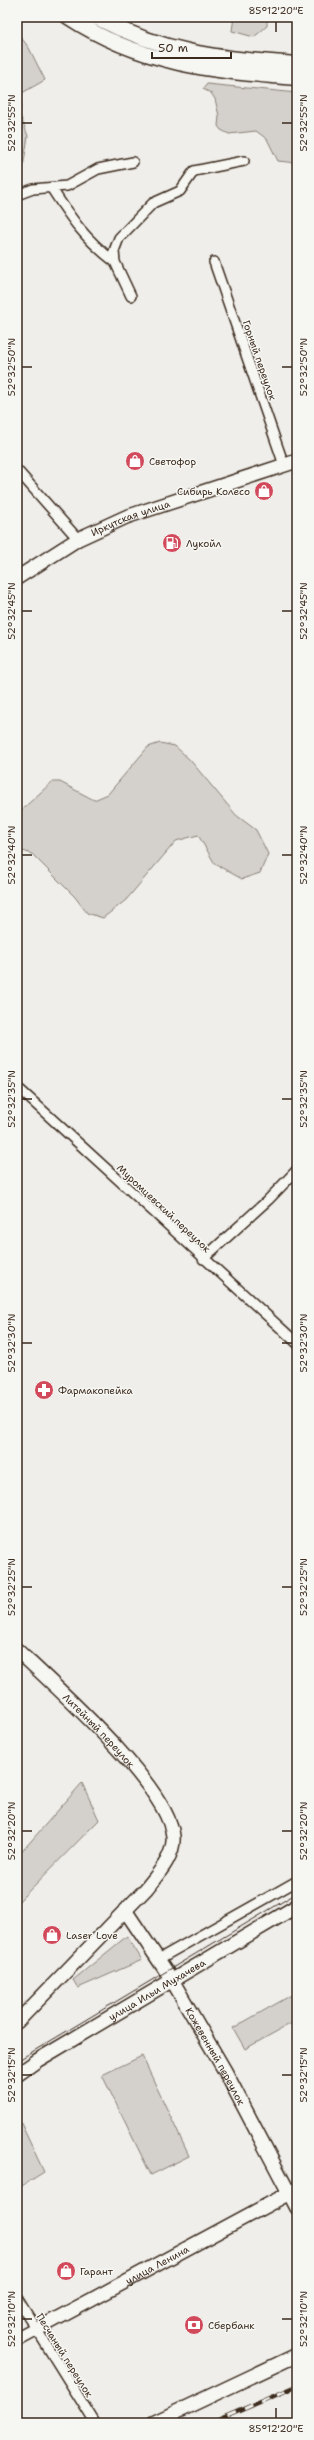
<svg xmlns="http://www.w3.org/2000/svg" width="314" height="2440" font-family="'Shantell Sans',sans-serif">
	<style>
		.green { fill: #d4d1cc; stroke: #887e75 }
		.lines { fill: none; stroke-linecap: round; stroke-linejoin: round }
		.minor-casing { stroke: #3b2a1e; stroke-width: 12 }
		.secondary-casing { stroke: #3b2a1e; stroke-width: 16 }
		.primary-casing { stroke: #3b2a1e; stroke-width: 17 }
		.minor { stroke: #f6f6f2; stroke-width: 9 }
		.secondary { stroke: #f6f6f2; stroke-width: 13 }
		.primary { stroke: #f6f6f2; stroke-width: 14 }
		.tram { stroke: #3b2a1e; stroke-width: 1 }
		.rail-casing { stroke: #3b2a1e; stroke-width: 4.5 }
		.rail { stroke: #f6f6f2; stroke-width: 3; stroke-dasharray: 9; stroke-linecap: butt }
		.ticks { fill: none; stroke: #3b2a1e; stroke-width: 1.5 }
		.labels { text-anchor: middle; stroke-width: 3; stroke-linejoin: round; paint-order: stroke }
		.street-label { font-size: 10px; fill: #3b2a1e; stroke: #f6f6f2 }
		.poi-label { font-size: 10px; fill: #3b2a1e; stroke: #f6f6f2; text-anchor: start }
		.neatline { fill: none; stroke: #3b2a1e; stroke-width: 1.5 }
		.ticks-label { font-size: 10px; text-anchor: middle; fill: #3b2a1e }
	</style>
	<rect width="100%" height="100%" fill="#efeeea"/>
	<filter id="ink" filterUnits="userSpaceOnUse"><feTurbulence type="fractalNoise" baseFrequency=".025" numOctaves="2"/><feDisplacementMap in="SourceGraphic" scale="8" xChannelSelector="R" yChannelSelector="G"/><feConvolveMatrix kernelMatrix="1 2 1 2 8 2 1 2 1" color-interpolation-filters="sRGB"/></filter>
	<g filter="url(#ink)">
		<path class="green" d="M234 17H267V26L254 37 232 31Z
			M17 32 29 48 45 80 22 93 20 115 28 136 21 181 17 185Z
			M207 84 297 93V163L278 161 267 139 256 131 229 134 221 130 218 126 219 116 215 99 211 93 203 89Z
			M160 743 175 746 190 760 236 815 256 830 268 854 260 873 242 879 215 864 198 835 176 841 126 900 103 918 87 913 75 897 32 854 17 849V814L52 782H60L94 800 108 794 148 747Z
			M82 1783 99 1820 17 1903V1857Z
			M127 1936 142 1960 78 1988 73 1980Z
			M297 1992V2020L245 2049 233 2028Z
			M142 2056 189 2156 151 2175 102 2075Z
			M17 2115 44 2172 17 2189Z"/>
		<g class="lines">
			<defs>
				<path id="minor" d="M52 189C72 220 85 239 115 262
					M17 195 33 189 67 186 98 169 133 162
					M214 262 284 465
					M131 296 115 262 114 251 119 238 153 203 180 191 194 171 244 161
					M17 470 78 539
					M17 1087 297 1343
					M203 1259 268 1200 297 1170
					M157 1960 297 1881
					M17 2298 95 2423"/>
				<g id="secondary">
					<path id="s1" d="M17 578 78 539 126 517 297 461"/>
					<path id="s2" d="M17 1650C55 1686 168 1786 173 1836 175 1856 157 1875 146 1889L17 2022"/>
					<path id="s3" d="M125 1910 172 1980 225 2071 297 2208"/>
					<path id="s4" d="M17 2075 38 2060 297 1906"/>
					<path id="s5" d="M17 2340 297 2189"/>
					<path d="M153 2423 297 2355"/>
				</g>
				<path id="primary" d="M68 17C140 64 214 72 297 78
					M95 17C165 53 219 59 297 64"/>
			</defs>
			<use href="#minor" class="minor-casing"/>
			<use href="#secondary" class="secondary-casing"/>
			<use href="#primary" class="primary-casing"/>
			<use href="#minor" class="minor"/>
			<use href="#secondary" class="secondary"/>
			<use href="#primary" class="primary"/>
			<path class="tram" d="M17 2061 297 1893"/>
			<defs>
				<path id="rail" d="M211 2423 297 2386"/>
			</defs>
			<use href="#rail" class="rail-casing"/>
			<use href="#rail" class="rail"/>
		</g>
	</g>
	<path class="ticks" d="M276 22V32M22 123H32M282 123H292M22 367H32M282 367H292M22 611H32M282 611H292M22 855H32M282 855H292M22 1099H32M282 1099H292M22 1343H32M282 1343H292M22 1587H32M282 1587H292M22 1831H32M282 1831H292M22 2075H32M282 2075H292M22 2319H32M282 2319H292M276 2408V2418"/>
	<defs>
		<symbol id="shop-disc" viewBox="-11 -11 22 22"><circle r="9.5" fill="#d1495b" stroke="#f6f6f2"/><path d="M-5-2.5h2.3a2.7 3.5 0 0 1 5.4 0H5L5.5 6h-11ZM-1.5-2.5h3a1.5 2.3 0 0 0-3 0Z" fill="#fff"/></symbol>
		<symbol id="fuel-disc" viewBox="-11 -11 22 22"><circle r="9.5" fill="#d1495b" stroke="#f6f6f2"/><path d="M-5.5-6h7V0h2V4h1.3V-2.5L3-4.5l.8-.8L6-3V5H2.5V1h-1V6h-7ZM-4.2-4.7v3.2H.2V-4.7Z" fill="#fff"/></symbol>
		<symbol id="pharmacy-disc" viewBox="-11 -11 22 22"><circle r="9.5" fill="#d1495b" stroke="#f6f6f2"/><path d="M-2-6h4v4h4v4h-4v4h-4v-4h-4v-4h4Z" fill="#fff"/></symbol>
		<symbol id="bank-disc" viewBox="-11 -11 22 22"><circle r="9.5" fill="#d1495b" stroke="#f6f6f2"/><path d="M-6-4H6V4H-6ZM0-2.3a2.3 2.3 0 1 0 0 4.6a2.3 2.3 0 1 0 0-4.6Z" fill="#fff"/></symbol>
	</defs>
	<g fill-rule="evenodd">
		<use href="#shop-disc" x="124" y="450" width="22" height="22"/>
		<use href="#shop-disc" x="253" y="480" width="22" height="22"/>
		<use href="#fuel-disc" x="161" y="532" width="22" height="22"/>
		<use href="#pharmacy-disc" x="33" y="1379" width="22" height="22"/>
		<use href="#shop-disc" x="41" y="1924" width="22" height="22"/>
		<use href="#shop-disc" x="55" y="2260" width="22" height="22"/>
		<use href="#bank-disc" x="183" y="2314" width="22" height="22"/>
	</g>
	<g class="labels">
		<g class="street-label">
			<text transform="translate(260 360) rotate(71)" y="4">Горный переулок</text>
			<text dy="4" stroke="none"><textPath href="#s1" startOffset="129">Иркутская улица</textPath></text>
			<text transform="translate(164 1208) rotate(43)" y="4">Муромцевский переулок</text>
			<text dy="4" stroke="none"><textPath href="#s2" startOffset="115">Литейный переулок</textPath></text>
			<text dy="4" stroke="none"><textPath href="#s4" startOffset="164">улица Ильи Мухачева</textPath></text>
			<text dy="4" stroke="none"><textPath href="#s3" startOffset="172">Кожевенный переулок</textPath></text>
			<text dy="4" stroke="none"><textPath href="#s5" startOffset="159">улица Ленина</textPath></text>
			<text transform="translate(65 2355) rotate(58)" y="4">Песчаный переулок</text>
		</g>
		<g class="poi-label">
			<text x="149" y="465">Светофор</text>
			<text x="250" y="495" text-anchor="end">Сибирь Колесо</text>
			<text x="186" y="547">Лукойл</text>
			<text x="58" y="1394">Фармакопейка</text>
			<text x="66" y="1939">Laser Love</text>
			<text x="80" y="2275">Гарант</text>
			<text x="208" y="2329">Сбербанк</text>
		</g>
	</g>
	<rect width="314" height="2440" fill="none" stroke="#f6f6f2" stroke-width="44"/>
	<path d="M152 52v6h79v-6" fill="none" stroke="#3b2a1e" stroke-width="2"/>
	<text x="158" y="52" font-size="12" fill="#3b2a1e" stroke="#f6f6f2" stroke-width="3" paint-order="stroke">50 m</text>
	<rect x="22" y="22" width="270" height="2396" class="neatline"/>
	<g class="ticks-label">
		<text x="276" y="14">85°12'20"E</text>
		<text transform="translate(11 123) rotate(-90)" y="4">52°32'55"N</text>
		<text transform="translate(303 123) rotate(-90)" y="4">52°32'55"N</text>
		<text transform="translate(11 367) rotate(-90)" y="4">52°32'50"N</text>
		<text transform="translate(303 367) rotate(-90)" y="4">52°32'50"N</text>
		<text transform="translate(11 611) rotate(-90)" y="4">52°32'45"N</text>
		<text transform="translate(303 611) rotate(-90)" y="4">52°32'45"N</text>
		<text transform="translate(11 855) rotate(-90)" y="4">52°32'40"N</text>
		<text transform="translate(303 855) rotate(-90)" y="4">52°32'40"N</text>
		<text transform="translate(11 1099) rotate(-90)" y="4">52°32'35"N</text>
		<text transform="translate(303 1099) rotate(-90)" y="4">52°32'35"N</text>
		<text transform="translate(11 1343) rotate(-90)" y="4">52°32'30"N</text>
		<text transform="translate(303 1343) rotate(-90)" y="4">52°32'30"N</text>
		<text transform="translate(11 1587) rotate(-90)" y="4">52°32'25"N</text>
		<text transform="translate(303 1587) rotate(-90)" y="4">52°32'25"N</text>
		<text transform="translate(11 1831) rotate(-90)" y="4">52°32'20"N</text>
		<text transform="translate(303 1831) rotate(-90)" y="4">52°32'20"N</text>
		<text transform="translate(11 2075) rotate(-90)" y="4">52°32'15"N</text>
		<text transform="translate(303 2075) rotate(-90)" y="4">52°32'15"N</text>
		<text transform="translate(11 2319) rotate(-90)" y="4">52°32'10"N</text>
		<text transform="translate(303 2319) rotate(-90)" y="4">52°32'10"N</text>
		<text x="276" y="2432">85°12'20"E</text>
	</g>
</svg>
